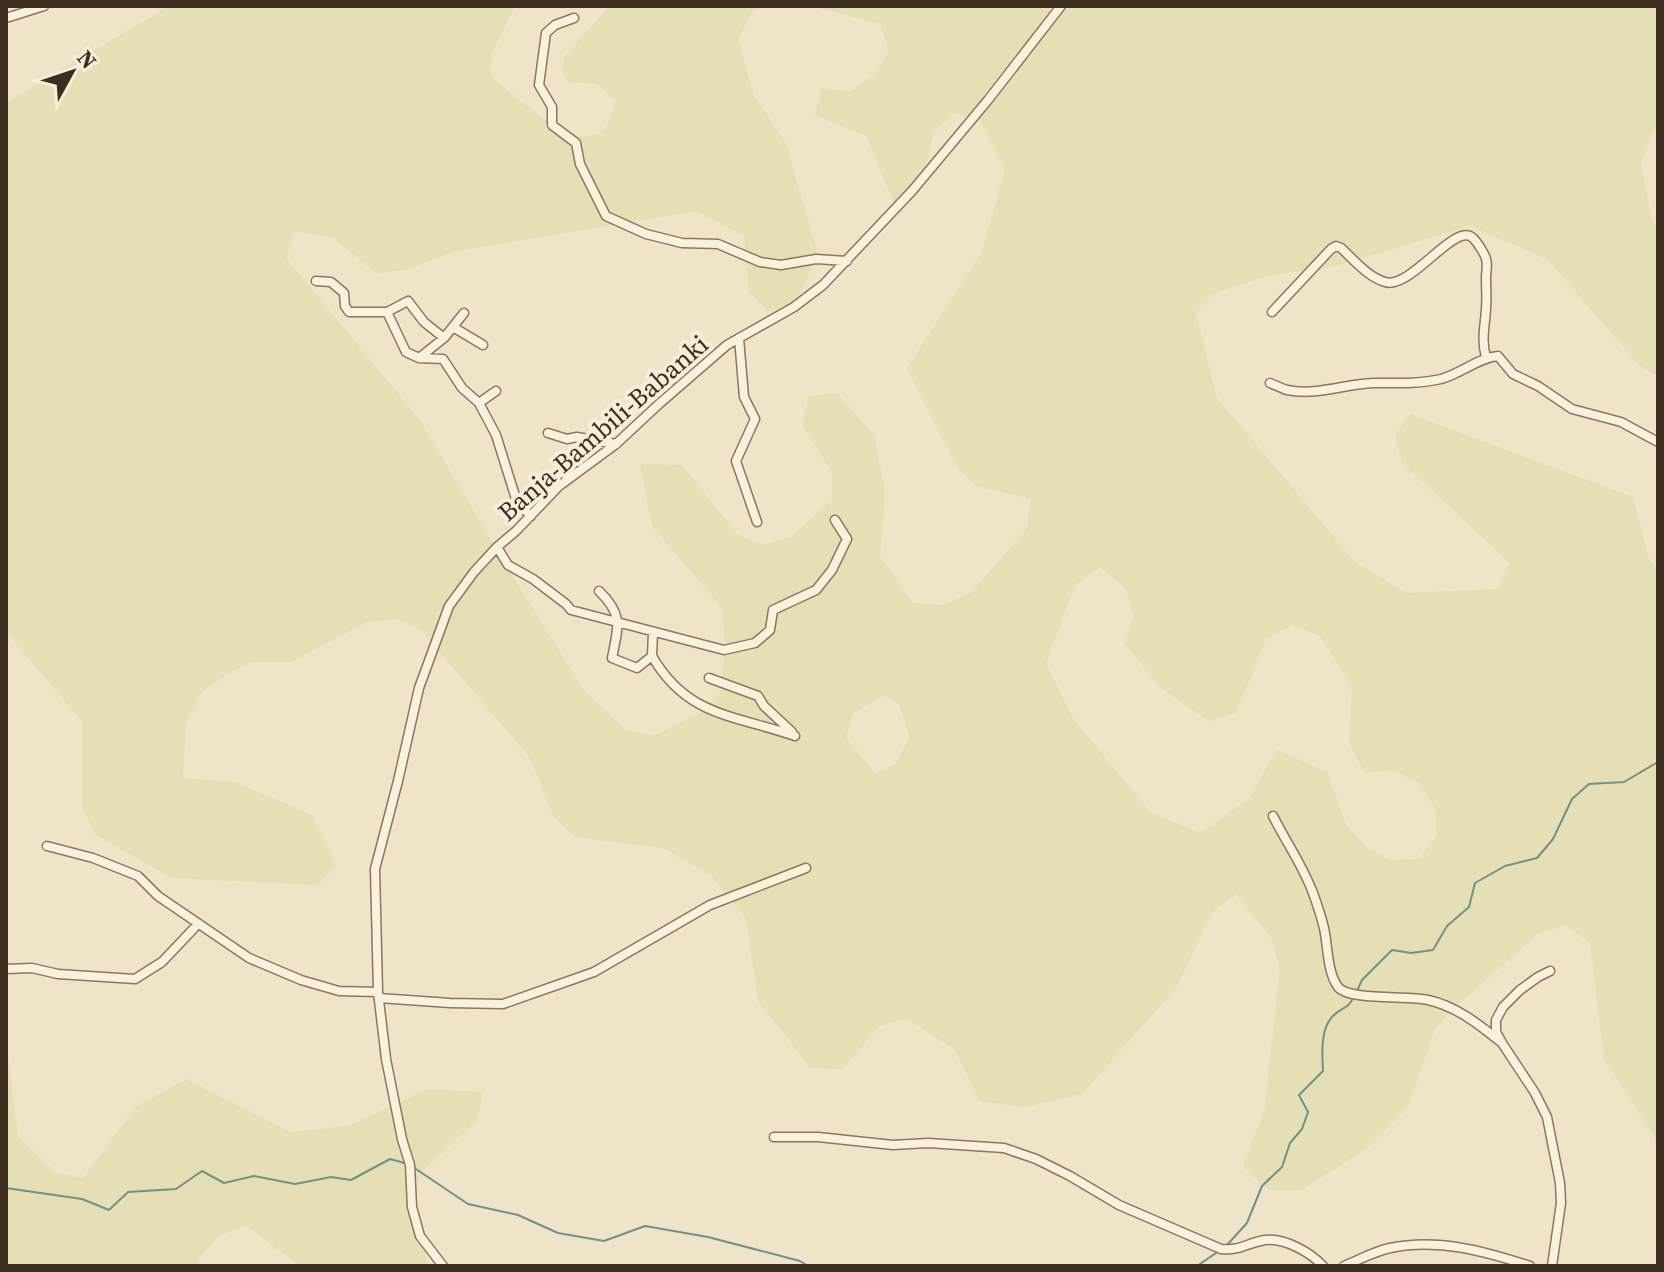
<svg xmlns="http://www.w3.org/2000/svg" width="1664" height="1272" font-family="'Source Serif 4',serif">
	<style>
		.farmland { fill: #e6deb5; fill-rule: evenodd }
		.lines { fill: none; stroke-linecap: round; stroke-linejoin: round }
		.stream { stroke: #6f938a; stroke-width: 2 }
		.minor-casing { stroke: #8d765c; stroke-width: 11 }
		.minor { stroke: #faf1dc; stroke-width: 8 }
		.labels { text-anchor: middle; stroke-width: 8; stroke-linejoin: round; paint-order: stroke }
		.street-label { font-size: 26px; fill: #3d2e20; stroke: #f7eed8 }
	</style>
	<rect width="100%" height="100%" fill="#f0e4c8"/>
	<path class="farmland" d="M169 6H515L492 54 490 68 495 81 556 128 582 137 597 135 606 127 616 101 597 84 569 82 562 71 564 57 610 6H760L750 14 738 40 754 95 786 144 818 254 795 305 768 311 749 292 744 236 696 211 456 251 405 270 376 273 332 237 295 231 286 258 420 420 507 567 585 692 626 730 654 736 703 711 720 692 725 648 722 608 652 526 640 464 682 465 737 534 762 545 791 537 832 500V472L802 425 809 396 837 393 874 435 885 493 880 556 913 603 943 605 972 592 1027 528 1031 499 976 486 957 467 907 368 982 252 1005 170 980 120 955 113 934 132 920 191 896 208 866 136 815 115 822 88 850 92 875 74 889 51 880 24 811 6H1658V128L1653 132 1641 162 1652 221 1658 225V377L1639 365 1547 259 1470 226 1328 268 1270 275 1215 293 1196 312 1217 398 1355 562 1407 593 1498 589 1510 563 1402 463 1395 436 1410 414 1633 497 1649 559 1658 570V1154L1654 1136 1604 1059 1590 943 1566 925 1539 933 1453 1009 1435 1029 1408 1107 1369 1147 1302 1190 1274 1191 1262 1186 1243 1166 1264 1111 1280 969 1272 939 1236 894 1212 912 1176 988 1082 1094 1025 1107 979 1101 955 1050 906 1018 880 1026 842 1069 811 1068 758 1001 746 919 711 875 663 848 575 837 554 817 530 758 421 630 396 619 367 622 291 662H251L226 675 202 692 186 723 183 778 235 782 312 815 337 866 317 885 171 878 96 835 82 806V721L6 632V103ZM1100 567 1126 589 1134 617 1124 643 1161 688 1208 721 1236 713 1266 639 1293 625 1321 637 1352 687 1349 744 1365 773 1392 770 1419 783 1435 808 1437 836 1419 859 1390 860 1365 846 1346 824 1327 772 1277 750 1249 798 1201 833 1150 812 1072 717 1046 663 1075 585ZM884 695 899 704 910 737 895 764 875 774 846 737 853 714Z
		M6 1053 8 1054 18 1136 56 1173 83 1178 136 1107 186 1079 290 1132 348 1126 428 1089 483 1092 477 1120 422 1172 411 1196 415 1224 429 1266H300L245 1225 219 1236 200 1257 199 1266H101L99 1264 95 1266H6Z"/>
	<g class="lines">
		<path class="stream" d="M1356 993 1362 980 1392 950 1411 953 1433 950 1447 926 1469 907 1475 883 1505 866 1537 858 1553 839 1572 799 1589 784 1624 782 1658 762
			M413 1167 468 1204 518 1215 558 1233 604 1241 645 1226 708 1237 800 1261 808 1266
			M6 1188 82 1199 109 1210 128 1192 176 1189 202 1171 224 1183 254 1176 295 1184 331 1177 351 1180 390 1159 408 1164
			M1227 1245 1247 1223 1262 1186 1282 1167 1290 1143 1302 1129 1308 1112 1299 1095 1323 1071C1322 1054 1320 1027 1334 1015 1341 1008 1349 1008 1353 998
			M1197 1266 1219 1251"/>
		<defs>
			<path id="minor" d="M6 18 44 6
				M574 18 555 25 546 33 539 85 552 107V125L576 143 580 164 606 216 646 234 682 243 718 244 760 262 781 265 816 259 847 261
				M316 281 331 282 344 293 345 306 349 312H387
				M1272 312 1331 249 1336 246 1341 248C1354 260 1368 277 1385 282 1411 290 1455 221 1473 238 1477 242 1485 254 1486 259 1488 264 1486 272 1486 278 1486 288 1487 298 1486 309 1485 326 1481 340 1486 357
				M464 313 444 338 419 358 443 359 462 388 479 403
				M453 327 483 345
				M739 338 744 397 755 419 736 461 757 522
				M419 358 406 352 387 312 408 301 424 322 444 338
				M1270 383C1275 385 1281 388 1287 390 1316 396 1345 384 1373 383 1396 383 1419 384 1441 379 1462 373 1478 358 1498 356L1513 374 1538 386 1572 409 1621 422 1658 442
				M496 391 479 403 496 435 517 502 531 516
				M548 433 567 439 577 437 616 444
				M497 547 508 565 533 579 566 604 571 610 724 650 755 643 770 630 773 610 816 590 832 570 847 539 835 520
				M599 591C624 615 618 627 612 658L637 668 652 656 653 632
				M652 656C687 717 735 715 795 736
				M709 678 758 696 764 706 792 732
				M1273 816C1286 842 1303 866 1313 893 1317 904 1321 916 1324 928 1328 946 1327 972 1338 987 1349 1001 1409 995 1428 1000 1456 1006 1480 1025 1502 1043
				M47 846 93 858 138 876 158 896 249 958 301 980 339 991 378 992
				M6 969 32 968 58 974 135 979 162 962 198 924
				M1550 971 1538 977 1520 990 1503 1007 1496 1020V1032L1502 1043 1535 1093 1547 1117 1560 1183 1561 1203 1552 1266
				M379 998 450 1003 503 1004 594 972 710 905 806 868
				M774 1137H818L893 1145 928 1143 1004 1148 1036 1159 1070 1176 1119 1205 1221 1249C1240 1251 1247 1243 1265 1240 1285 1238 1310 1252 1323 1266
				M443 1266 420 1236 412 1207 410 1165 402 1139 386 1059 378 992 375 869 398 781 419 688 449 606 474 572 497 547 516 531 559 486 616 444 659 404 727 345 794 307 823 285 912 191 988 100 1061 6
				M1344 1266C1359 1260 1375 1251 1390 1248 1438 1238 1484 1251 1530 1266"/>
		</defs>
		<use href="#minor" class="minor-casing"/>
		<use href="#minor" class="minor"/>
	</g>
	<g class="labels">
		<g class="street-label">
			<text transform="translate(603 428) rotate(-41)" y="9">Banja-Bambili-Babanki</text>
		</g>
	</g>
	<rect width="1664" height="1272" fill="none" stroke="#3d2e20" stroke-width="16"/>
	<g transform="translate(72 72) rotate(50)" stroke="#f7eed8" stroke-width="6" paint-order="stroke">
	<path d="M0-6L14 30L0 20L-14 30Z" fill="#3d2e20"/>
	<text y="-12" font-size="22" font-weight="bold" text-anchor="middle" fill="#3d2e20">N</text>
	</g>
</svg>
